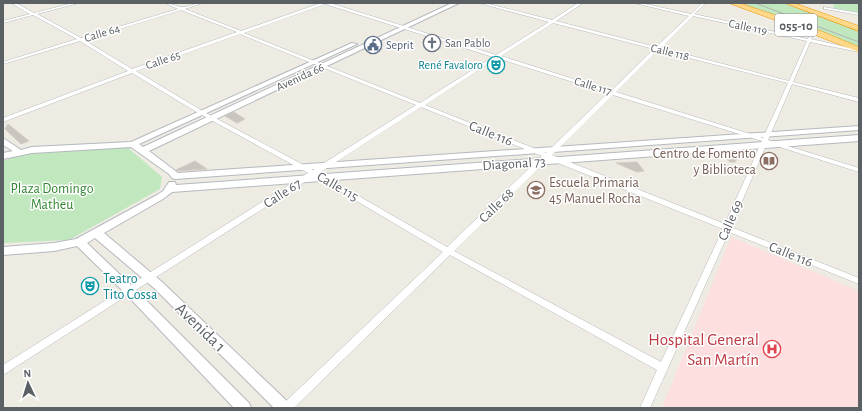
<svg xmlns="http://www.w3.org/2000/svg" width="862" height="411" font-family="'Alegreya Sans',sans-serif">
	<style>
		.medical { fill: #fcdfde }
		.green { fill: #c1e7be }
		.building { fill: #c9c6c0; stroke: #d3ccc1 }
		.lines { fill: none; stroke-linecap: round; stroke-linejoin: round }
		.street-casing { stroke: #b6b9be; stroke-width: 1 }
		.secondary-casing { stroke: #b5b9be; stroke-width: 2 }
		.highway-casing { stroke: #f19500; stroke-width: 1 }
		.street { fill: #fff; fill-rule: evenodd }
		.secondary { fill: #fff; fill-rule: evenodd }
		.highway { fill: #ffd989; fill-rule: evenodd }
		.tram { stroke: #b2b3b4; stroke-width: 1 }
		.labels { text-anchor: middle; stroke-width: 3; stroke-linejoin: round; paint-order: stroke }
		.far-street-label { font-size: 12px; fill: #5b6064; stroke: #fff }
		.far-worship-label { font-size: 12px; fill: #5b616d; stroke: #fff; text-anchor: start }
		.far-service-label { font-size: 12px; fill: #4e5e75; stroke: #fff; text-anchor: start }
		.far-culture-label { font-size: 12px; fill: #0d838f; stroke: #fff; text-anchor: end }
		.shield { fill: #fff; stroke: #8c9092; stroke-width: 1 }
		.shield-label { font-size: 13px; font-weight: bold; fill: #5b6064 }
		.street-label { font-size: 14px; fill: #5b6064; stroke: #fff }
		.education-label { font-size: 14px; fill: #785e54; stroke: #fff; text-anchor: end }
		.park-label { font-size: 14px; fill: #338531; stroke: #fff }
		.culture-label { font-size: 14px; fill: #0d838f; stroke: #fff; text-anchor: start }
		.near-street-label { font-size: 17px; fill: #5b6064; stroke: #fff }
		.near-health-label { font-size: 17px; fill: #be3a42; stroke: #fff; text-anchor: end }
	</style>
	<rect width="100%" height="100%" fill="#eeebe3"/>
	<path class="medical" d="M731 237 859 291V408H662Z"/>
	<path class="green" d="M736 3H783L859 30V48Z
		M834 3H859V13L833 8Z
		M127 147 162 177 160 189 69 240 3 243V161L25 153Z"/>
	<path class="building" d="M234 112 245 119 237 123 225 116Z
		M8 124 29 141 21 144 5 129Z
		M741 153 735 162H730L722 155Z
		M195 161 207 169 178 171 176 170Z
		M637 162 644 171 637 172 616 163Z"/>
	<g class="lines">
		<defs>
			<path id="street" d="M11 3H16L34 13 73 3H79L37 14 81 38 178 9 165 3C171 3 175 6 181 7 186 8 196 3 203 3L185 9 241 31 321 3H330L496 55 549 22 479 3H485L552 20 578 3H583L556 21 656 47 689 16 634 3H641L691 14 702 3H706L694 14 808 39 812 30H814L811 39 859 50V52L810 42 793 82 859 98V102L792 84 768 140 859 168V172L767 143 731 227 859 278V284L729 232 650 408H640L657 370 450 255 294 408H282L283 404 443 252 314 176 3 375V365L308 173 200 114 132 73 3 122V118L128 71 80 41 3 64V62L77 39 33 15 3 23V21L30 14ZM325 4 493 57 420 103 244 33ZM181 10 237 32 132 69 84 40ZM693 16 807 41 789 81 661 48ZM553 23 654 49 611 91 501 56ZM240 34 416 105 313 170 204 112 136 71ZM658 50 788 83 763 138 616 92ZM497 58 608 93 546 153 425 105ZM613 95 762 141 725 224 552 155ZM421 107 542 156 447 247 319 173ZM548 159 723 229 661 362 454 251Z
				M824 7 859 13V15L825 9H824Z"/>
			<path id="secondary" d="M452 3H459L149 151 178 173 859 126V130L175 179 172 178 169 174 131 147 32 153 3 159V153L13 151 3 145V138L21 150 32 147 131 142 352 43 357 44 139 144 143 147Z
				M859 135V141L172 192 163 199 104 233 162 282 289 403 291 408H274L154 288 95 238 87 243 133 287 249 403 251 408H234L125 293 77 246 54 251 3 255V247L54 243 76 239 157 195 163 191 169 182H175L176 185Z"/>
			<path id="highway" d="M729 3H739L816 29 859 47V52L810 33Z
				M785 3H794L859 26V31Z"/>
		</defs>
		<use href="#street" class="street-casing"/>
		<use href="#secondary" class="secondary-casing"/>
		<use href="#highway" class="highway-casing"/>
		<use href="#street" class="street"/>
		<use href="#secondary" class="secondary"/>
		<use href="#highway" class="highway"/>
		<path class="tram" d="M755 3 859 42"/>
	</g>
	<defs>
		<symbol id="church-ring" viewBox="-11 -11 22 22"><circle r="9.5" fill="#fff" stroke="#6b7280" stroke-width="1.5"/><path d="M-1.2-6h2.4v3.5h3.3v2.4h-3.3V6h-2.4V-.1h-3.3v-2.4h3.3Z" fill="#6b7280"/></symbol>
		<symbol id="civic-ring" viewBox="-11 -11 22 22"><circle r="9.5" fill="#fff" stroke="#5c6f8a" stroke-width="1.5"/><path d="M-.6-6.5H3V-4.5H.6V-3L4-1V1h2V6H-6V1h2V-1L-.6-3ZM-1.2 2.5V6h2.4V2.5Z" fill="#5c6f8a"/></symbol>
		<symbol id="theatre-ring" viewBox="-11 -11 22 22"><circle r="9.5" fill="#fff" stroke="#0f9aa8" stroke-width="1.5"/><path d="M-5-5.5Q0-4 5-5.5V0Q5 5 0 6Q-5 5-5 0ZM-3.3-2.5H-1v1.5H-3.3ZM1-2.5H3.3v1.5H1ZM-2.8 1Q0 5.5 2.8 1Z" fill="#0f9aa8"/></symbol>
		<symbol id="library-ring" viewBox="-11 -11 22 22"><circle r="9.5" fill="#fff" stroke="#8d6e63" stroke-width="1.5"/><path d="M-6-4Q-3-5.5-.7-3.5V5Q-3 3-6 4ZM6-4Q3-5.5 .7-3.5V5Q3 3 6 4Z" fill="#8d6e63"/></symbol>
		<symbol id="school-ring" viewBox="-11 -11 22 22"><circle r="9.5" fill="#fff" stroke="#8d6e63" stroke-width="1.5"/><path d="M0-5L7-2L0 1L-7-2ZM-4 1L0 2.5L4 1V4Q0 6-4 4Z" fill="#8d6e63"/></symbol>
		<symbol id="hospital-ring" viewBox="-11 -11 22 22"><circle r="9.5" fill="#fff" stroke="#e0444e" stroke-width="1.5"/><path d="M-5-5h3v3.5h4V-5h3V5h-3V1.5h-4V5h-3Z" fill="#e0444e"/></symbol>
	</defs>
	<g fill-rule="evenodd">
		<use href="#church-ring" x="422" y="33" width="20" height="20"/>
		<use href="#civic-ring" x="363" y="35" width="20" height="20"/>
		<use href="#theatre-ring" x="486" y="55" width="20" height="20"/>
		<use href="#library-ring" x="759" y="151" width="20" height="20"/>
		<use href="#school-ring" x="526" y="180" width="20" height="20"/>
		<use href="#theatre-ring" x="80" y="276" width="20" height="20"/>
		<use href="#hospital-ring" x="762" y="339" width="20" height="20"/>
	</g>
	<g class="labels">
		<g class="far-street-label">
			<text transform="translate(748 27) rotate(12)" y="4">Calle 119</text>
			<text transform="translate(102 33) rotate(-17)" y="4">Calle 64</text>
			<text transform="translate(670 52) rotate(14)" y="4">Calle 118</text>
			<text transform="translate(163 60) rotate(-19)" y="4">Calle 65</text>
			<text transform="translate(300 77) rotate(-25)" y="4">Avenida 66</text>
			<text transform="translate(593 86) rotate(17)" y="4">Calle 117</text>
		</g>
		<g class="far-worship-label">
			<text x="445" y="47">San Pablo</text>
		</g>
		<g class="far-service-label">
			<text x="386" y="49">Seprit</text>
		</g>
		<g class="far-culture-label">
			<text x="483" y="69">René Favaloro</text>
		</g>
		<rect class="shield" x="775" y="14" width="42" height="22" rx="3"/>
		<g class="shield-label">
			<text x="796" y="30">055-10</text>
		</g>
		<g class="street-label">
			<text transform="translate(491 133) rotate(22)" y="5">Calle 116</text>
			<text transform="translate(514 163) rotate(-4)" y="5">Diagonal 73</text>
			<text transform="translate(338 186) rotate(30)" y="5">Calle 115</text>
			<text transform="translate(282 193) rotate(-33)" y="5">Calle 67</text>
			<text transform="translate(496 205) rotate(-44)" y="5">Calle 68</text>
			<text transform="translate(730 220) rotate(-66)" y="5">Calle 69</text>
			<text transform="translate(791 254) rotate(22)" y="5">Calle 116</text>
		</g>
		<g class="education-label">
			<text x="756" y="158">Centro de Fomento<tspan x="756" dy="16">y Biblioteca</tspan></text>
			<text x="549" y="187" text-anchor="start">Escuela Primaria<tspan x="549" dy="16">45 Manuel Rocha</tspan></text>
		</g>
		<g class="park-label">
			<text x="52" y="193">Plaza Domingo<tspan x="52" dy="16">Matheu</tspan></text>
		</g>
		<g class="culture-label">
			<text x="103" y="283">Teatro<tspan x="103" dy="16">Tito Cossa</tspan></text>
		</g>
		<g class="near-street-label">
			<text transform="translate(201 327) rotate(44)" y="6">Avenida 1</text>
		</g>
		<g class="near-health-label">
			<text x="759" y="345">Hospital General<tspan x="759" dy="20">San Martín</tspan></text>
		</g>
	</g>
	<rect width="862" height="411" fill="none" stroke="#5b6064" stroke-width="8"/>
	<g transform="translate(28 383) rotate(356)" stroke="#ffffff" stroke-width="3" paint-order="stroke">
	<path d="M0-3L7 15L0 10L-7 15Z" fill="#5b6064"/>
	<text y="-6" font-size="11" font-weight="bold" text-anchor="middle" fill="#5b6064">N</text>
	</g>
</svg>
